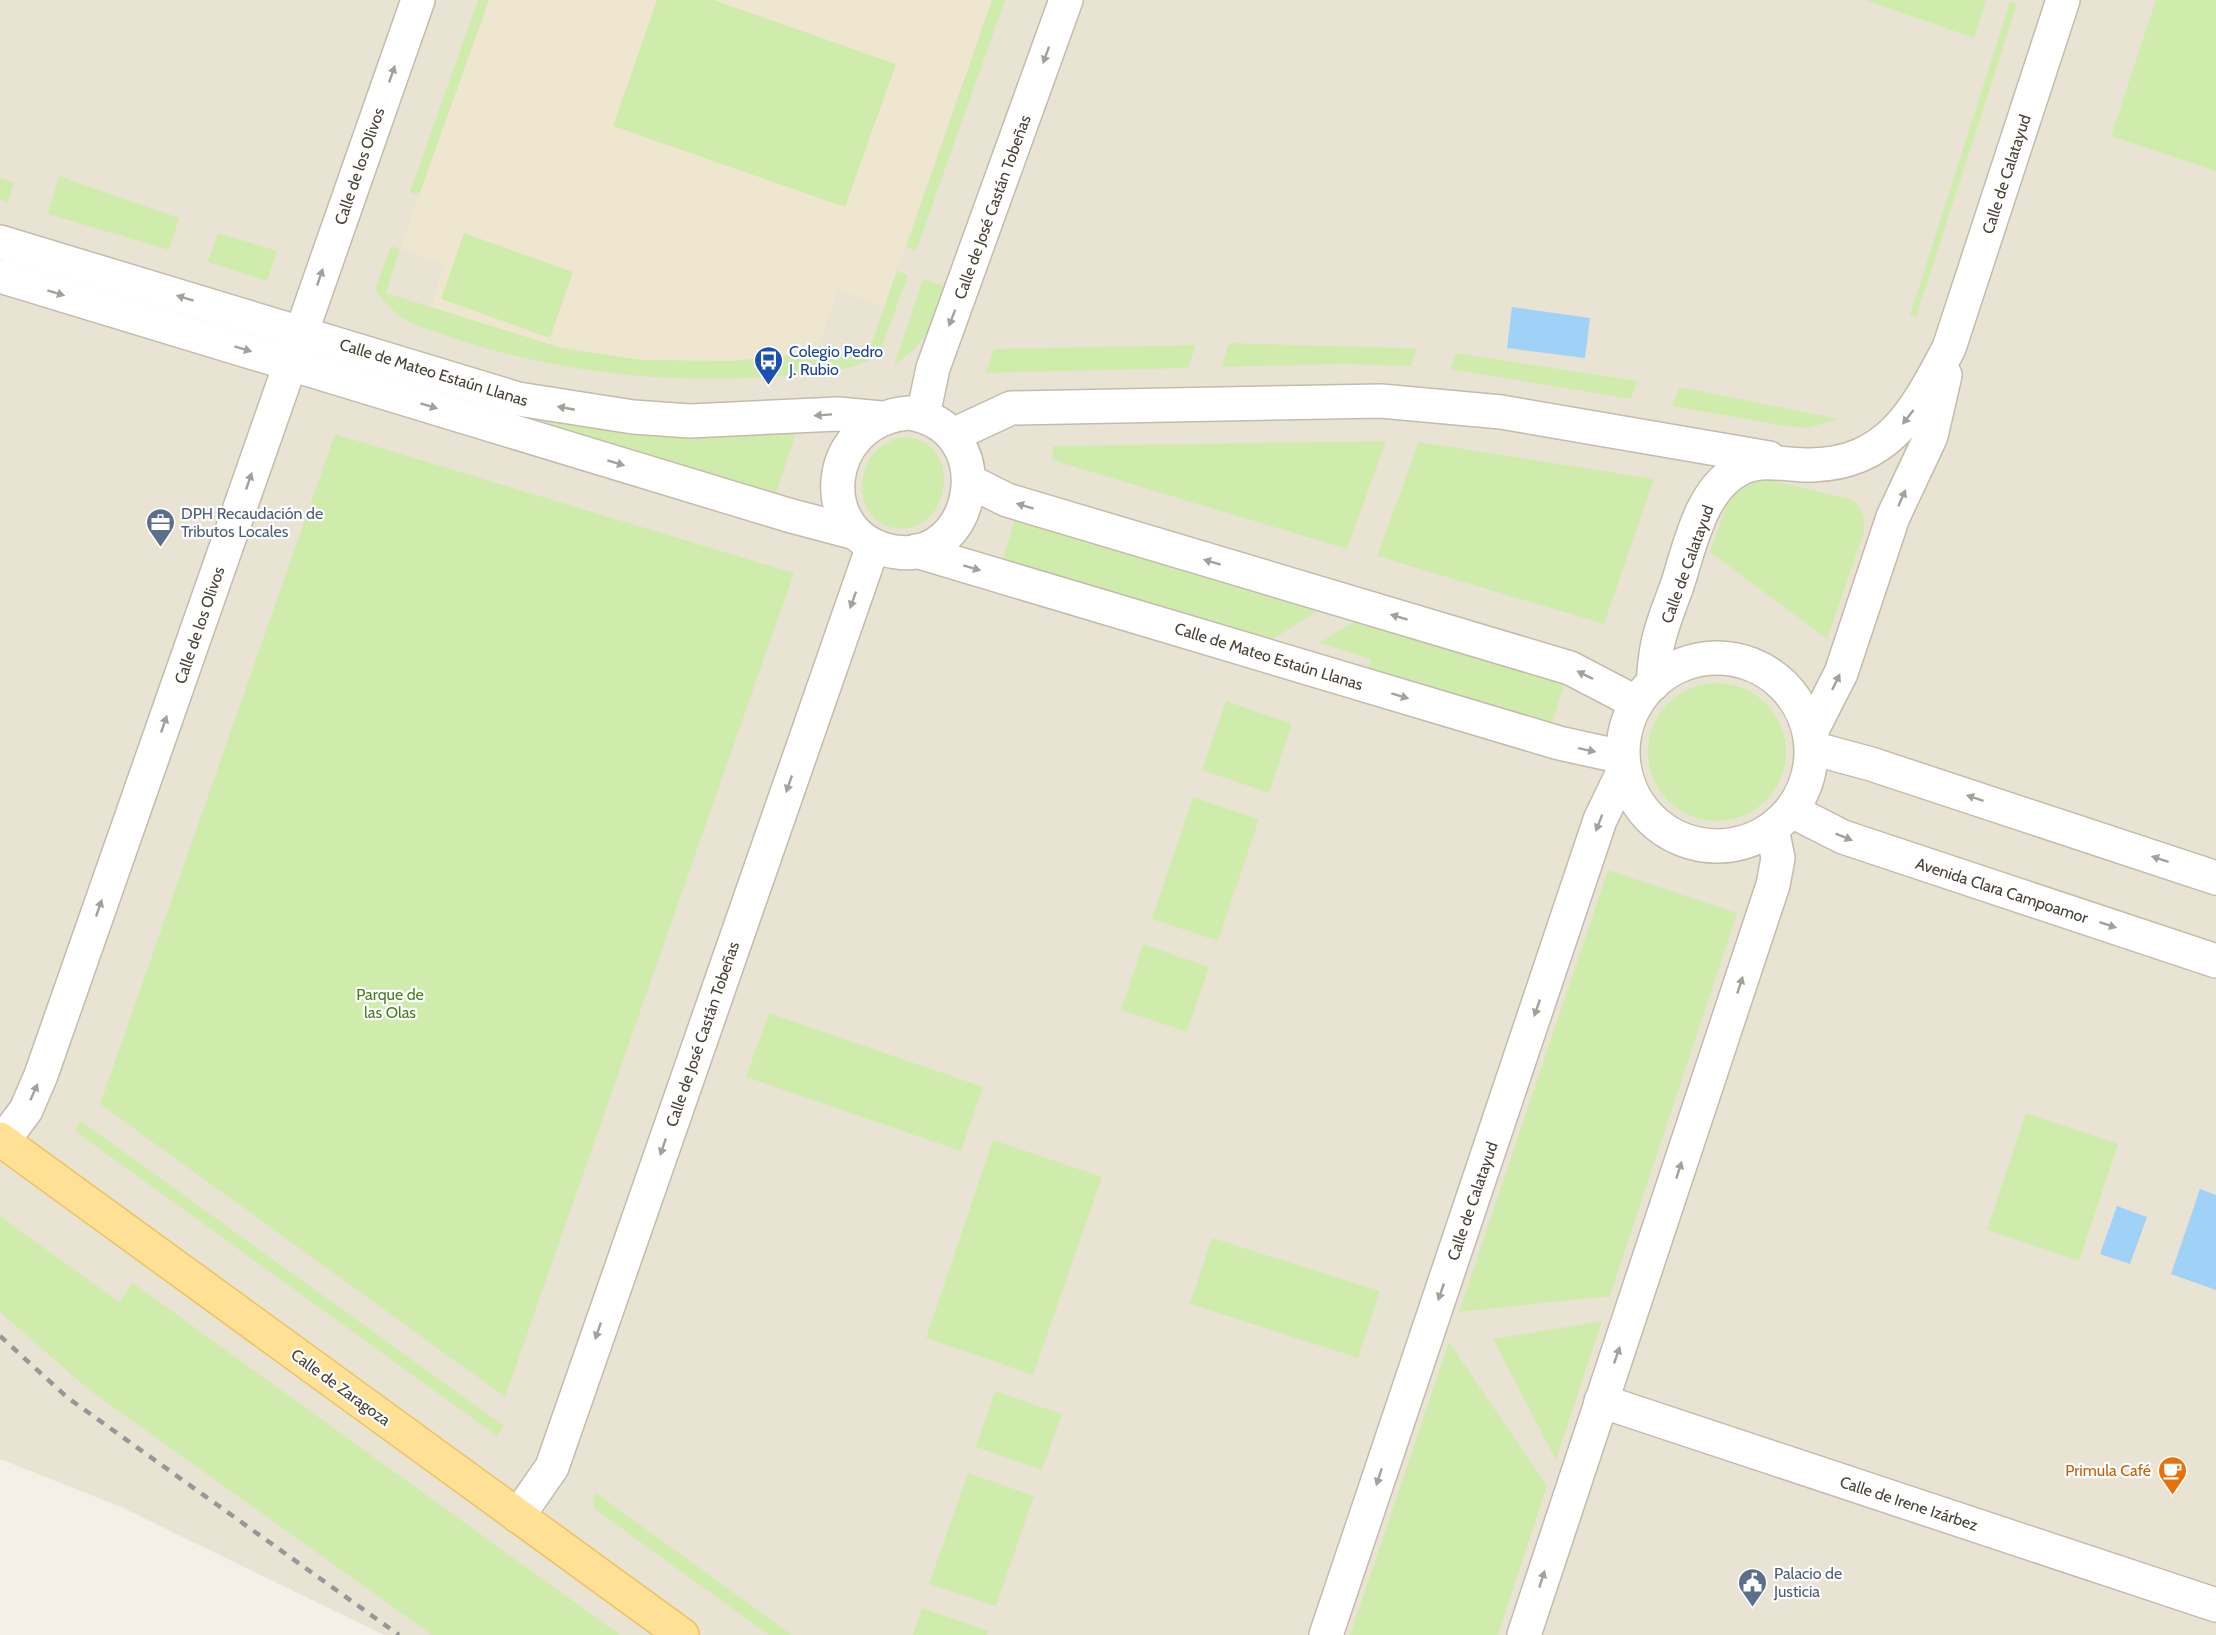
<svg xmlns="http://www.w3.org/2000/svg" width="2216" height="1635" font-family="Cabin,sans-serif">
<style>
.residential{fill:#e9e3d4}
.education{fill:#efe6d0}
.green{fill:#cfecad}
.water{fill:#9fd2f6}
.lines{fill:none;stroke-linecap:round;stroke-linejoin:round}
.minor-casing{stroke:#c4bbac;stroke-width:36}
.major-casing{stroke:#ecc25d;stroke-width:36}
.minor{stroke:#fff;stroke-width:33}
.major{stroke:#ffe195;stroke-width:33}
.rail{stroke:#979797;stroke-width:4.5;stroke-dasharray:8 8;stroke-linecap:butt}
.oneway{fill:#a4a09a}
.labels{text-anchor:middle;stroke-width:4.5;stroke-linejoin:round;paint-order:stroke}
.street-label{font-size:16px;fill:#484135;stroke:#fff}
.transit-label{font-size:16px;fill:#164399;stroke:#fff;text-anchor:start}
.service-label{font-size:16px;fill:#4e5e75;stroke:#fff;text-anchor:start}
.park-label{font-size:16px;fill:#467f24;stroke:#fff}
.food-label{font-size:16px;fill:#c56008;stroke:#fff;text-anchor:end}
</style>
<rect width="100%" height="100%" fill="#f5f0e7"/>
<path class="residential" d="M0,0H2216V1635H384L121,1507L0,1459Z"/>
<path class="education" d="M489,0H992L884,306L838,290L815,355L731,361L642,360L562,348L431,308L445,264L400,249Z"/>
<g class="green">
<path d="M478,0H489L419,195L410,192Z"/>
<path d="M657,0H714L896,64L845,207L613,126Z"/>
<path d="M992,0H1005L916,251L906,247Z"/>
<path d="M1865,0H1985L1986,1L1974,38Z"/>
<path d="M2156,0H2216V171L2111,136Z"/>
<path d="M2010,2L2017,4L1916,317L1910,315Z"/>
<path d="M59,176L179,218L169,250L48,214Z"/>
<path d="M0,178L14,182L8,203L0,200Z"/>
<path d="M218,233L277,251L267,281L208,262Z"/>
<path d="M464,233L573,272L550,338L441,299Z"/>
<path d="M391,246L400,249L386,293L562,348L642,360L731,361L870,348L897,271L908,275L879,355C851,372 815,374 783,376C670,385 557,373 450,337C434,331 417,327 403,318C392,311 383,301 375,289Z"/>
<path d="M923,279L952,289C936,323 924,343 894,366Z"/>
<path d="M1229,343L1404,348L1416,349L1411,366L1341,364L1221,367Z"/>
<path d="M1196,345L1188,368L986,373L994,349Z"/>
<path d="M1456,353L1637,381L1631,399L1450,369Z"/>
<path d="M361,374L797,430L774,500Z"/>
<path d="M1680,387L1839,419L1808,428L1785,426L1672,406Z"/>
<path d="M335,434L794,573L505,1397L100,1104Z"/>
<path d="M908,437C943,442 952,478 937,507C932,517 920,526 908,528C847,536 847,440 908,437Z"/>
<path d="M1386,441L1347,549L1052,460L1053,446Z"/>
<path d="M1419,442L1654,479L1604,624L1377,556Z"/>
<path d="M1767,479L1853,500C1863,510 1865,518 1864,532L1827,639L1710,552L1731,493L1747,481Z"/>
<path d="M1016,516L1322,608L1268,642L1002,562Z"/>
<path d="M1358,619L1565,681L1551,727L1367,672L1371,659L1319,643Z"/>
<circle cx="1717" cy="752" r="69"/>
<path d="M1226,701L1292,724L1269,793L1202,770Z"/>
<path d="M1193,797L1259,819L1218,941L1152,919Z"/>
<path d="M1608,870L1737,913L1610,1296L1459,1312Z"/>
<path d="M1143,944L1209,967L1187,1032L1121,1010Z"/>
<path d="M769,1013L983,1087L961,1151L746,1077Z"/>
<path d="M2026,1113L2118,1144L2079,1261L1987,1230Z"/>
<path d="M81,1121L504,1426L497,1436L75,1131Z"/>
<path d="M993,1140L1102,1177L1033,1375L926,1338Z"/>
<path d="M0,1216L119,1302L133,1283L620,1635H432L88,1389L0,1312Z"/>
<path d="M1212,1238L1380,1291L1358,1358L1190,1304Z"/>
<path d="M1602,1321L1556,1460L1493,1339Z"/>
<path d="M1449,1342L1547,1486L1498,1635H1350Z"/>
<path d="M995,1391L1062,1414L1042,1470L976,1447Z"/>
<path d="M968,1473L1034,1496L996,1606L929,1584Z"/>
<path d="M596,1493L792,1635H769L595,1509L593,1501Z"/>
<path d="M922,1608L989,1631L987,1635H913Z"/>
</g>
<g class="water">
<path d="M1512,307L1590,318L1585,358L1507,348Z"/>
<path d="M2200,1189L2216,1195V1290L2171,1274Z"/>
<path d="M2117,1206L2147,1217L2130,1264L2100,1254Z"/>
</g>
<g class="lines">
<defs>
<g id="minor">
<path d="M0,242L518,399L633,417L690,421L838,414L881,418"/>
<path d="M0,276L788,515L856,533"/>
<path d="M909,413C1002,428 976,563 896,552C812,540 821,420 909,413Z"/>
<path d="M923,415L933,368L1066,0"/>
<path d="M953,435L1011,408L1381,401L1501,412L1769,458"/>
<path d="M969,481L1007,500L1570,668L1637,703"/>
<path d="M916,551L1559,743L1623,757"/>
<circle cx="1717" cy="752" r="94"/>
<path d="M1653,684C1654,670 1655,656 1658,643C1662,624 1670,605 1677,586C1690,546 1701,485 1744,467C1765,458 1790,466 1812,465C1890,463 1916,410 1949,348L2063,0"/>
<path d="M1810,734L1841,673L1893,517L1931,436L1945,375"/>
<path d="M1812,748L1871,764L2216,878"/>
<path d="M1792,811L1843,837L2216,961"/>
<path d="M3,1141L26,1110L41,1075L418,0"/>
<path d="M1601,1401L2216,1605"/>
<path d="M518,1516L552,1467L873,546"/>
<path d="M1326,1635L1600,820L1624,770"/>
<path d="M1524,1635L1773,885L1778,858L1772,829"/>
</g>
<path id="major" d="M0,1139L682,1635"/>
</defs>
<use href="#minor" class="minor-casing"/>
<use href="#major" class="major-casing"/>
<use href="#minor" class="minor"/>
<use href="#major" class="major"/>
<path class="rail" d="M0,1336L68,1398L399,1635"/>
</g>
<defs><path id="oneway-solid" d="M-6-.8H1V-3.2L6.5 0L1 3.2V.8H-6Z" transform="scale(1.5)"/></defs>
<g class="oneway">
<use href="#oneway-solid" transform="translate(1046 55) rotate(110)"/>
<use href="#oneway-solid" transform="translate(392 74) rotate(-71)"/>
<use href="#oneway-solid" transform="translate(320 277) rotate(-71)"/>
<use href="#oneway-solid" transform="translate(56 293) rotate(17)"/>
<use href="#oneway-solid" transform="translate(185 298) rotate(-163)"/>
<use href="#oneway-solid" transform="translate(952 318) rotate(111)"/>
<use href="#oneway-solid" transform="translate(243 349) rotate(17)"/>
<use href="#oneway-solid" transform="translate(429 406) rotate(17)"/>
<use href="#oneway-solid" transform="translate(566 408) rotate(-169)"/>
<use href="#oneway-solid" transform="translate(823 415) rotate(176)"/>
<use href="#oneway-solid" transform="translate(1908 417) rotate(128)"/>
<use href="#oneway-solid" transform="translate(616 463) rotate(17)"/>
<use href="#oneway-solid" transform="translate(249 481) rotate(-71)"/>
<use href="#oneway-solid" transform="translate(1902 498) rotate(-66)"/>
<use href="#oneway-solid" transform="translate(1025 506) rotate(-163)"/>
<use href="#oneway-solid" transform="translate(1212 562) rotate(-163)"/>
<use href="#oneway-solid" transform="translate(972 568) rotate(17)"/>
<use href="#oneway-solid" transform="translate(853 600) rotate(110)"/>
<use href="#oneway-solid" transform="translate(1399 617) rotate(-163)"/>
<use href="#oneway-solid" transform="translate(1585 675) rotate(-154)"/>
<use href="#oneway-solid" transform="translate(1836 682) rotate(-64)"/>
<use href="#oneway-solid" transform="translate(1400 696) rotate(17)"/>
<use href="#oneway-solid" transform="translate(164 724) rotate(-71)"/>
<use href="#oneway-solid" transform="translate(1587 750) rotate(12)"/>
<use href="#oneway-solid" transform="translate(789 784) rotate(109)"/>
<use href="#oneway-solid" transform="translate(1975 798) rotate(-162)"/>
<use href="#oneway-solid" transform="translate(1599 823) rotate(111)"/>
<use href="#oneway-solid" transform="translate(1844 837) rotate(22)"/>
<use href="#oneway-solid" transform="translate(2160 859) rotate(-162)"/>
<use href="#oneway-solid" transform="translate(99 908) rotate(-71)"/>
<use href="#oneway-solid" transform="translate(2108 925) rotate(18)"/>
<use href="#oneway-solid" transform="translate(1740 985) rotate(-72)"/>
<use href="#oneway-solid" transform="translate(1537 1008) rotate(109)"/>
<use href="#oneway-solid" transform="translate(34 1092) rotate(-66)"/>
<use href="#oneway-solid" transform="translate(663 1147) rotate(109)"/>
<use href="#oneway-solid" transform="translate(1679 1170) rotate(-72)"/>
<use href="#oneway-solid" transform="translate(1441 1292) rotate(109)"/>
<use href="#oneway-solid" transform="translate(598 1331) rotate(109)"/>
<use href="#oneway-solid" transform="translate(1617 1355) rotate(-71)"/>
<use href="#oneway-solid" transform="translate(1379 1477) rotate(108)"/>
<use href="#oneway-solid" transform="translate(1542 1579) rotate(-72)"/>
</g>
<defs>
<symbol id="bus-pin" viewBox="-11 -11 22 30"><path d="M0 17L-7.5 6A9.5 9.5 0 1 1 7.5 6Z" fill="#1a4fb4" stroke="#fff"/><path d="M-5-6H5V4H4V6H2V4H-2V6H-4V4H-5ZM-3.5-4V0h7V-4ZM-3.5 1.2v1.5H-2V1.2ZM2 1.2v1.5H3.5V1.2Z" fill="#fff"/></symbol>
<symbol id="office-pin" viewBox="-11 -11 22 30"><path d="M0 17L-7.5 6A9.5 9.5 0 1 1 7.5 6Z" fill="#5c6f8a" stroke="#fff"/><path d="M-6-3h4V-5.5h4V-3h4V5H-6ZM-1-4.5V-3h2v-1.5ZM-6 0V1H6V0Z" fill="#fff"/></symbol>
<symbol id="cafe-pin" viewBox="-11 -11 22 30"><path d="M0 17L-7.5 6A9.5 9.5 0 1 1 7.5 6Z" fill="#e8710a" stroke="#fff"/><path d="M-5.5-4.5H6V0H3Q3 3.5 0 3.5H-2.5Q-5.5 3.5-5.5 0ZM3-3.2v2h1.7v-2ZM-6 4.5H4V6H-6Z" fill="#fff"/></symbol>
<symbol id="civic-pin" viewBox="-11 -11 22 30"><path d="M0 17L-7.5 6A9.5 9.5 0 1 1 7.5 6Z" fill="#5c6f8a" stroke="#fff"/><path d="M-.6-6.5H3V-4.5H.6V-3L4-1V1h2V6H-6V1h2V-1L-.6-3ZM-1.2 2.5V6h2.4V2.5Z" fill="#fff"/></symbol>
</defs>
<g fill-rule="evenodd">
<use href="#bus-pin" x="752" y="344" width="33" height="45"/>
<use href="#office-pin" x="144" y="506" width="33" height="45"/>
<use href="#cafe-pin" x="2156" y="1454" width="33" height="45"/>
<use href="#civic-pin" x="1736" y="1566" width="33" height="45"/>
</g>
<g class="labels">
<g class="street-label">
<text transform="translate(359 166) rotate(-71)" y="6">Calle de los Olivos</text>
<text transform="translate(2006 174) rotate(-72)" y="6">Calle de Calatayud</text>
<text transform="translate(992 207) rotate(-70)" y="6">Calle de José Castán Tobeñas</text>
<text transform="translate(434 372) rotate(17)" y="6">Calle de Mateo Estaún Llanas</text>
<text transform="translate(1687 564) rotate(-70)" y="6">Calle de Calatayud</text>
<text transform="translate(199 625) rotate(-71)" y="6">Calle de los Olivos</text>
<text transform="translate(1269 656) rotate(17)" y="6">Calle de Mateo Estaún Llanas</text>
<text transform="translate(2002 890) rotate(18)" y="6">Avenida Clara Campoamor</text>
<text transform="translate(702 1034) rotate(-71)" y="6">Calle de José Castán Tobeñas</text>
<text transform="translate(1472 1201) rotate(-71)" y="6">Calle de Calatayud</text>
<text transform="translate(341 1387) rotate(36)" y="6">Calle de Zaragoza</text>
<text transform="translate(1909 1503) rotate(18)" y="6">Calle de Irene Izárbez</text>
</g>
<g class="transit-label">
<text x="789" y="357">Colegio Pedro<tspan x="789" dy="18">J. Rubio</tspan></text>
</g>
<g class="service-label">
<text x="181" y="519">DPH Recaudación de<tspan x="181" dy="18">Tributos Locales</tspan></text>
<text x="1774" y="1579">Palacio de<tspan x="1774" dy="18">Justicia</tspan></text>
</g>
<g class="park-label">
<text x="390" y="1000">Parque de<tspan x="390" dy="18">las Olas</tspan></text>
</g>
<g class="food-label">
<text x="2151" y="1476">Primula Café</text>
</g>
</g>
</svg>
